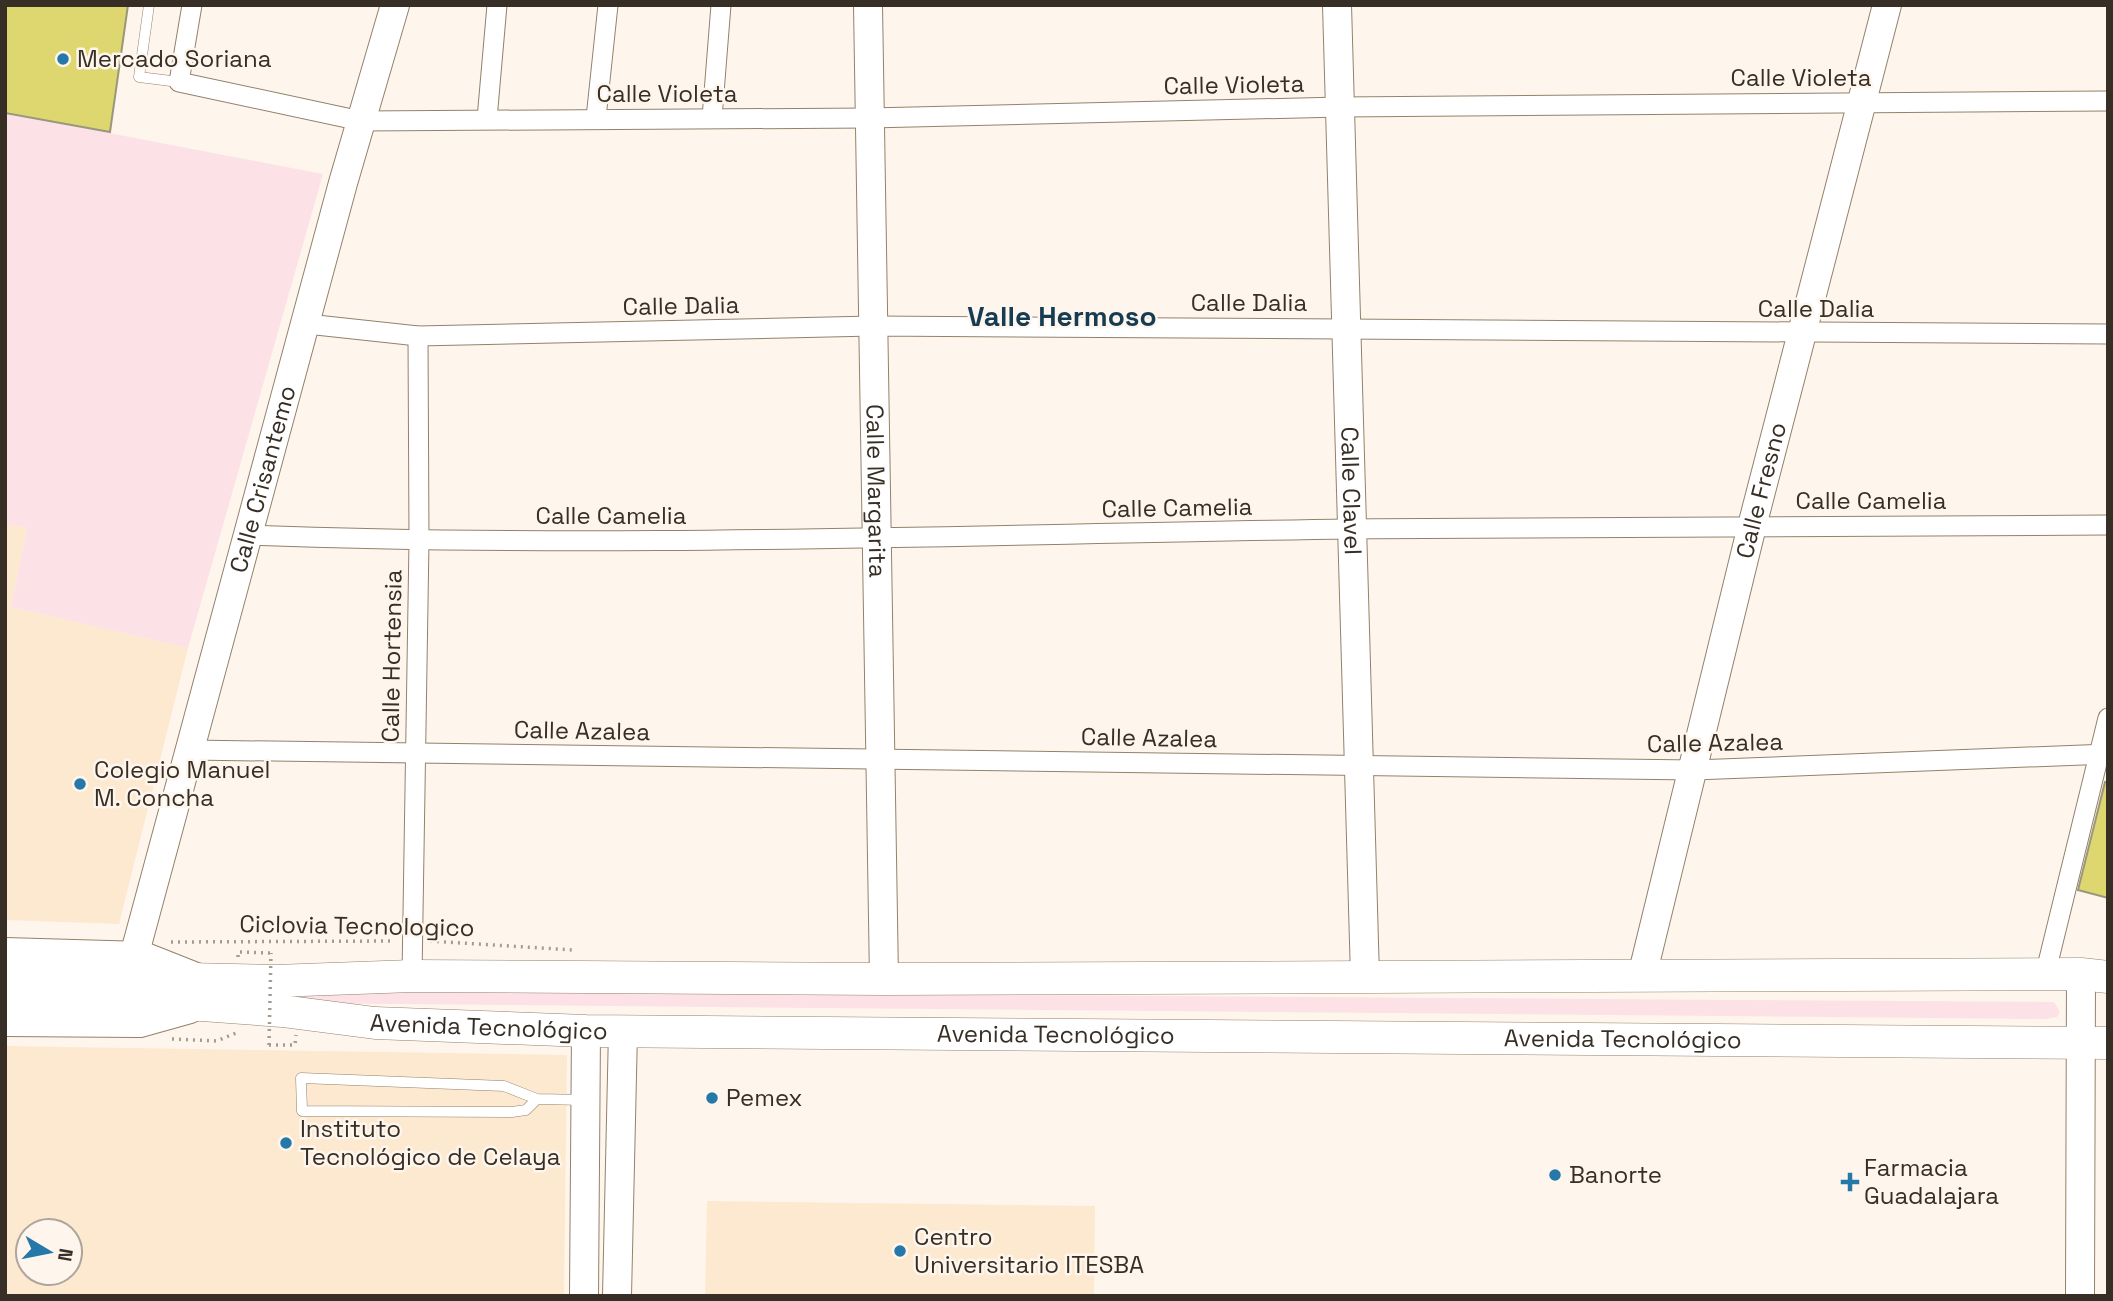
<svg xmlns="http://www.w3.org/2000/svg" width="2113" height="1301" font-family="'Space Grotesk',sans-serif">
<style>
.built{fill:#fde8d0;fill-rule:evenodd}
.green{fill:#fce1e6}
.building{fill:#ded66f;stroke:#99977c;stroke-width:2}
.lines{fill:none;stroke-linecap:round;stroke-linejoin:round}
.lane-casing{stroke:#93816b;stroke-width:11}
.street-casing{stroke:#93816b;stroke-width:21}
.secondary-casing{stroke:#93816b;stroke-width:30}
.primary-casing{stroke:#93816b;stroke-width:33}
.path{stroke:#a49c93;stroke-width:3.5;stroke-dasharray:2 5;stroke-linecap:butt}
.lane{stroke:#fff;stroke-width:10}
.street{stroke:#fff;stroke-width:19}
.secondary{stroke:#fff;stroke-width:28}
.primary{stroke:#fff;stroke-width:32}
.path-bridge{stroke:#a49c93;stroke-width:3.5;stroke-dasharray:2 5;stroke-linecap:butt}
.poi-dot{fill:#2678a9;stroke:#fef6ec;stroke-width:2.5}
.labels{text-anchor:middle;stroke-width:5;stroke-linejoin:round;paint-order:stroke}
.poi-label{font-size:24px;fill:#372f26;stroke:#fef6ec;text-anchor:start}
.street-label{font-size:24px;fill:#372f26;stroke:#fef6ec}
.quarter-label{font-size:28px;font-weight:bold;fill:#163c54;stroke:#fef6ec}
</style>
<rect width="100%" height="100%" fill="#fef6ec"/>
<g class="built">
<path d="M5,524L27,528L11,607L188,648L119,924L5,920Z"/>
<path d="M5,1046L567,1055L564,1296H5ZM28,1231H70V1273H28Z"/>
<path d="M707,1201L1095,1206L1094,1296H705Z"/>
</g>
<g class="green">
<path d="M5,113L323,174L188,648L11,607L27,528L5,524Z"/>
<path d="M279,990L2054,1002L2060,1012L2057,1017L2046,1019L278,1003Z"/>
</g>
<g class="building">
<path d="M5,5H128L110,132L5,113Z"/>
<path d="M2105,782L2108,783V898L2078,890Z"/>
</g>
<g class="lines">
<defs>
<g id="lane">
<path d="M149,5L139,77L179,82"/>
<path d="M537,1099L526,1110L512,1112L302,1111L301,1078L504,1086L537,1099L585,1100"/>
</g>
<g id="street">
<path d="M192,5L179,82L361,121L870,118L1340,107L2108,101"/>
<path d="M596,118L608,5"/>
<path d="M712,118L721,5"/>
<path d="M487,119L497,5"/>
<path d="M307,324L418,336L873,326L2108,334"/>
<path d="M248,535C615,549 983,534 1351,529C1603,526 1855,526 2108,525"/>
<path d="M190,750L1694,770L2108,754"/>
<path d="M2045,975L2108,718"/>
<path d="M412,976L419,541L418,336"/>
</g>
<g id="secondary">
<path id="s1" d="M868,5L884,979"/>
<path id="s2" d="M1337,5L1365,977"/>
<path d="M5,952L143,956L196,977"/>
<path id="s3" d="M134,956L343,183L395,5"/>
<path id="s4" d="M1642,976L1752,526L1887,5"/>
<path d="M5,1022L140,1023L190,1009"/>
<path d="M584,1296L586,1031"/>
<path d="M617,1296L623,1031"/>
<path d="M2080,1296L2081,974"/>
</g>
<g id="primary">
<path d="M5,975L275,981L412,976L884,979L2081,974L2108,977"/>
<path id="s5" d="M5,998L202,1005L282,1011L375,1023L586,1031L2108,1043"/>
</g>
</defs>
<use href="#lane" class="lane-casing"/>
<use href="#street" class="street-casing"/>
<use href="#secondary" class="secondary-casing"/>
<use href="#primary" class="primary-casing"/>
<g class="path">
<path d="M430,941L573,950"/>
<path d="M171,942L395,941"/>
<path d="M238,957V952L271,953"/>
<path d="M172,1039L217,1041L236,1033"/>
<path d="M269,1045H295L296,1035"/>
</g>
<use href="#lane" class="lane"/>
<use href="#street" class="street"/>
<use href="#secondary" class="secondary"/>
<use href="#primary" class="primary"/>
<path class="path-bridge" d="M269,1045L271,953"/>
</g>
<g class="poi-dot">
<circle cx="63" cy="59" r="7"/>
<circle cx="80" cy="784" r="7"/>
<circle cx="712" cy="1098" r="7"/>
<circle cx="286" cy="1143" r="7"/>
<circle cx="1555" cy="1175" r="7"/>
<path d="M1846.5 1171.5h7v7h7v7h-7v7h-7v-7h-7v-7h7z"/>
<circle cx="900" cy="1251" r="7"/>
</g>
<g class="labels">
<g class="poi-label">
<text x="77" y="67">Mercado Soriana</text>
<text x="94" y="778">Colegio Manuel<tspan x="94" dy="28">M. Concha</tspan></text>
<text x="726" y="1106">Pemex</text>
<text x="300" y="1137">Instituto<tspan x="300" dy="28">Tecnológico de Celaya</tspan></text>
<text x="1864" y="1176">Farmacia<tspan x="1864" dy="28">Guadalajara</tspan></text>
<text x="1569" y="1183">Banorte</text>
<text x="914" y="1245">Centro<tspan x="914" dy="28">Universitario ITESBA</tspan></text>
</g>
<g class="street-label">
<text x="1801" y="86">Calle Violeta</text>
<text transform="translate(1234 85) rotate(-1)" y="8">Calle Violeta</text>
<text x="667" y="102">Calle Violeta</text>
<text x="1249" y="311">Calle Dalia</text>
<text transform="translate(681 306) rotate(-1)" y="8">Calle Dalia</text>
<text x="1816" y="317">Calle Dalia</text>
<text dy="8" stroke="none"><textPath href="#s3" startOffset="494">Calle Crisantemo</textPath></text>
<text dy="8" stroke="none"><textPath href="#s4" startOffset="500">Calle Fresno</textPath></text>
<text dy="8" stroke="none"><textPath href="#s2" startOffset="486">Calle Clavel</textPath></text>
<text dy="8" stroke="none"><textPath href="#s1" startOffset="486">Calle Margarita</textPath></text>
<text x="1871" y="509">Calle Camelia</text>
<text transform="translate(1177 508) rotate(-1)" y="8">Calle Camelia</text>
<text x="611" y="524">Calle Camelia</text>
<text transform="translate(392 656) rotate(-89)" y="8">Calle Hortensia</text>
<text transform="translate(582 731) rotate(1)" y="8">Calle Azalea</text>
<text transform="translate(1149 738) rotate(1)" y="8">Calle Azalea</text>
<text transform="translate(1715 743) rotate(-1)" y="8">Calle Azalea</text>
<text transform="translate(357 926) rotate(1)" y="8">Ciclovia Tecnologico</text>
<text dy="8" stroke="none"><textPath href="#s5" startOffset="485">Avenida Tecnológico</textPath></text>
<text dy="8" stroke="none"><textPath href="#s5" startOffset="1052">Avenida Tecnológico</textPath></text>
<text dy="8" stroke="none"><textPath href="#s5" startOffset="1619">Avenida Tecnológico</textPath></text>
</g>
<g class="quarter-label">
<text x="1062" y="326">Valle Hermoso</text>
</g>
</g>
<rect width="2113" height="1301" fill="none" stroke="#372f26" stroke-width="14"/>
<g transform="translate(49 1252) rotate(100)"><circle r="33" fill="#fef6ec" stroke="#aea69d" stroke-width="2"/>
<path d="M0-5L12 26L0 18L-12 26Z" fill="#2678a9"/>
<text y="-10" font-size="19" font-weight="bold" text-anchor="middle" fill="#372f26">N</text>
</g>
</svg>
